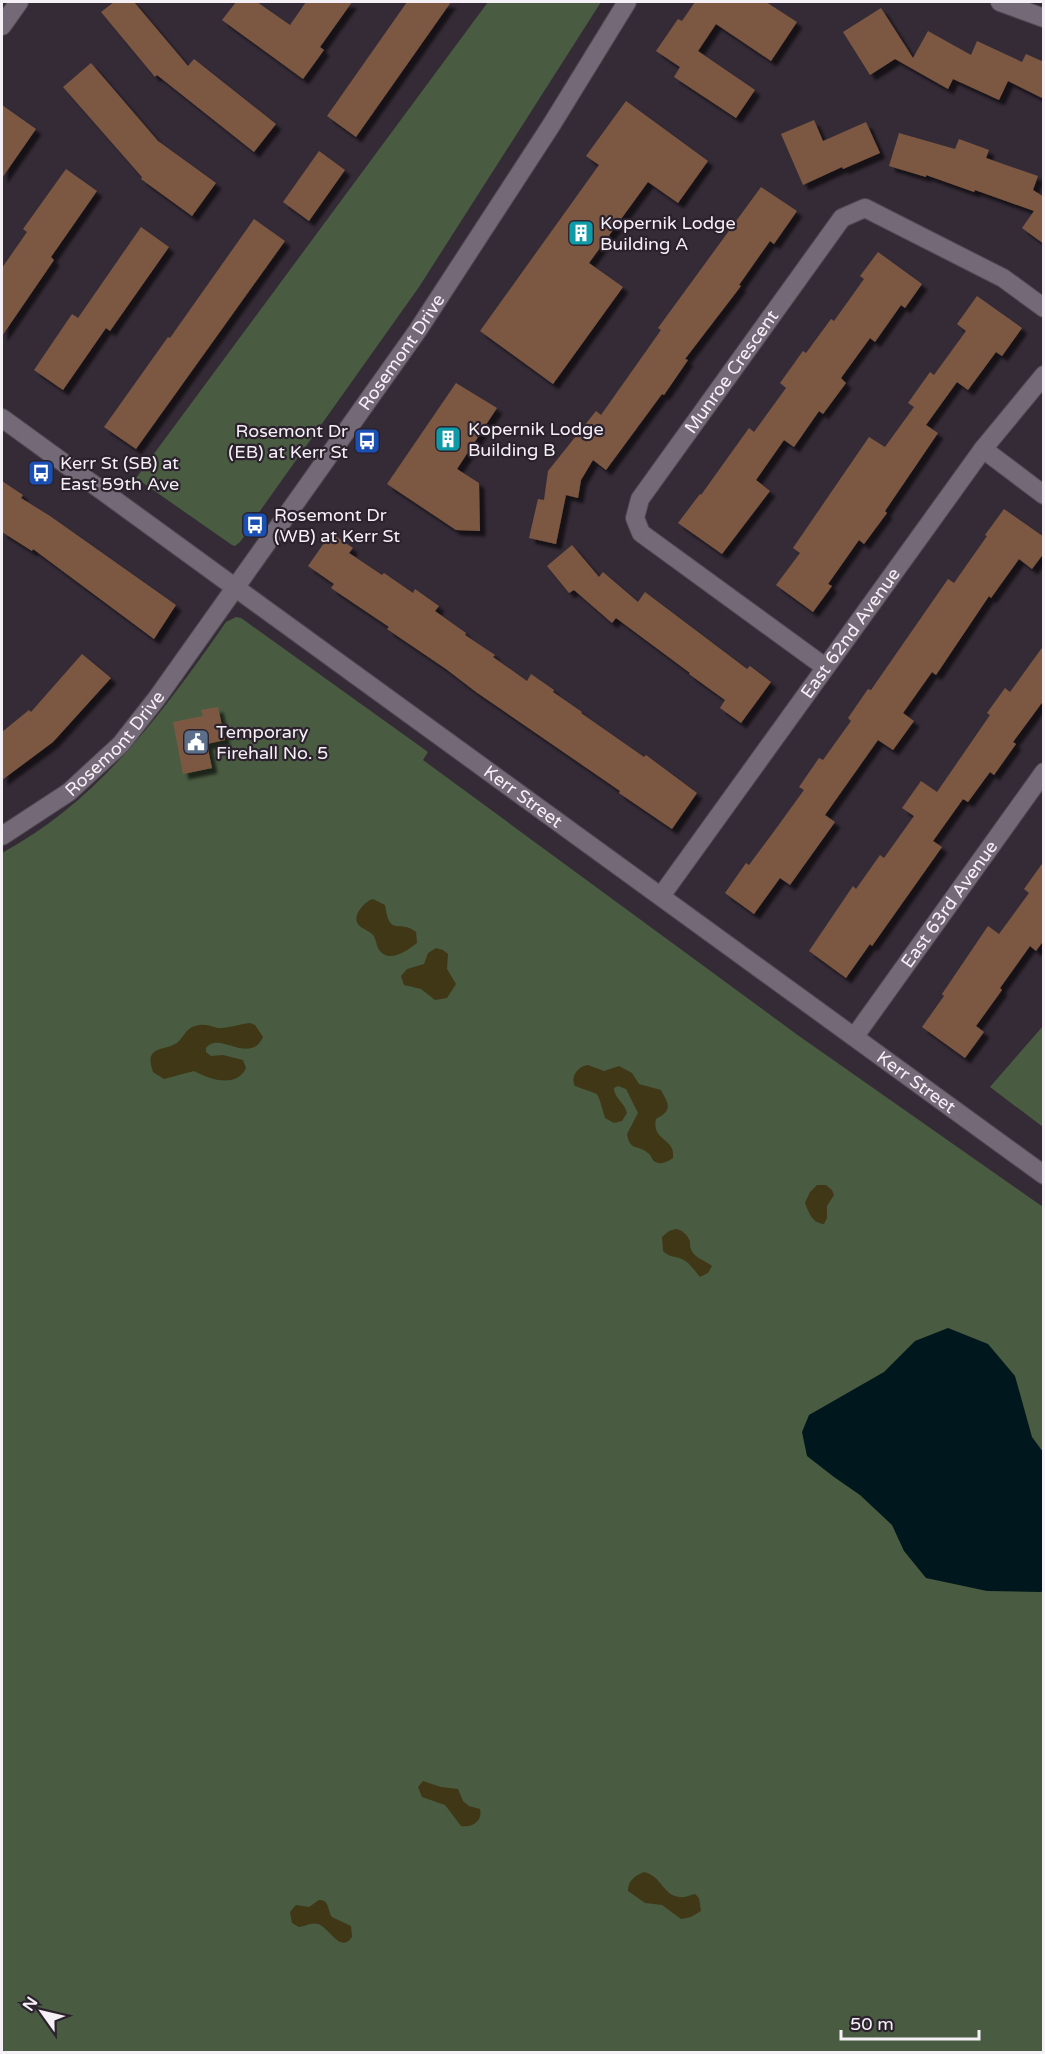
<svg xmlns="http://www.w3.org/2000/svg" width="1045" height="2054" font-family="'Varela Round',sans-serif">
<style>
.green{fill:#495c41}
.sand{fill:#3f3716}
.water{fill:#00171d}
.building{fill:#7c5843;filter:url(#shadow)}
.lines{fill:none;stroke-linecap:round;stroke-linejoin:round}
.minor-casing{stroke:#504952;stroke-width:20}
.minor{stroke:#746976;stroke-width:18}
.labels{text-anchor:middle;stroke-width:4.5;stroke-linejoin:round;paint-order:stroke}
.poi-label{font-size:18px;fill:#f5eff6;stroke:#2b222d;text-anchor:start}
.street-label{font-size:18px;fill:#f5eff6;stroke:#2b222d}
</style>
<defs>
<filter id="shadow"><feDropShadow dx="5.5" dy="5.5" stdDeviation="1.5" flood-color="#0009"/></filter>
</defs>
<rect width="100%" height="100%" fill="#352b37"/>
<g class="green">
<path d="M488,2H601L419,287L255,518L256,520L240,542L235,546L232,545L136,478Z"/>
<path d="M236,617L241,618L428,752L423,760L799,1036L1043,1207V2052H2V853C100,800 163,712 226,622Z"/>
<path d="M1043,1026V1127L990,1087Z"/>
</g>
<g class="sand">
<path d="M373,899L385,905C390,939 399,918 416,932L417,943C407,951 387,965 378,948C376,943 376,939 373,935C369,930 361,929 358,924C352,915 365,901 373,899Z"/>
<path d="M436,948L443,950L448,954L447,969L456,984L447,998L435,1000L421,989L404,985L401,976L407,969L424,964L428,953Z"/>
<path d="M250,1023L255,1025L263,1037C250,1066 219,1030 206,1048V1052L211,1056L223,1055L243,1060L246,1068C236,1089 209,1079 194,1071L164,1079L153,1072C143,1044 166,1052 178,1042C184,1036 187,1028 195,1026C209,1022 213,1029 222,1028C232,1027 241,1024 250,1023Z"/>
<path d="M588,1065L604,1071L619,1066L632,1073L639,1084L661,1090C669,1105 673,1110 656,1119C651,1141 676,1138 673,1158C668,1161 664,1164 659,1163C651,1162 653,1157 648,1153C638,1144 630,1152 627,1134L638,1113L626,1089L618,1086L614,1088C614,1098 625,1103 627,1113L622,1121L614,1123L605,1118L600,1101L597,1094L575,1086C570,1077 578,1066 588,1065Z"/>
<path d="M817,1185H826L832,1190L834,1195L827,1206V1218L824,1224C812,1223 809,1213 805,1203L810,1192Z"/>
<path d="M676,1229C683,1230 687,1235 690,1241C689,1257 701,1258 712,1266L708,1273L700,1277C694,1270 690,1263 682,1259C674,1256 669,1257 663,1251L662,1237L669,1231Z"/>
<path d="M423,1781L441,1787L458,1789L463,1801L469,1806L480,1809C483,1821 472,1828 461,1826L445,1805L422,1797L418,1787Z"/>
<path d="M644,1872C662,1876 663,1896 680,1897C685,1898 690,1895 695,1894L699,1898L701,1911L691,1917L681,1919L662,1905L645,1903L628,1891C628,1880 635,1876 644,1872Z"/>
<path d="M319,1900C330,1900 327,1910 332,1917L351,1926L352,1937C340,1954 330,1928 318,1924C311,1922 306,1926 299,1927L292,1923L290,1912L296,1905L309,1907Z"/>
</g>
<path class="water" d="M948,1328L988,1344L1015,1376L1032,1437L1043,1452L1044,1590L1041,1592L987,1591L926,1578L904,1551L892,1525L860,1495L834,1477L807,1456L802,1432L809,1415L884,1372L915,1341Z"/>
<g class="building">
<path d="M114,2H134L188,66L194,59L276,124L254,152L157,75L155,77L101,12Z"/>
<path d="M236,2H257L290,25L306,2H352L320,47L324,50L303,79L222,20Z"/>
<path d="M407,2H451L356,137L327,116Z"/>
<path d="M695,2H766L797,22L771,61L716,24L698,51L755,90L736,118L674,77L680,67L656,51L678,19L682,21Z"/>
<path d="M881,8L913,58L928,31L971,55L977,41L1022,62L1026,54L1044,62V99L1008,81L999,100L953,79L948,89L895,59L870,75L843,32Z"/>
<path d="M91,63L158,141L216,183L192,216L141,179L142,177L63,87Z"/>
<path d="M626,101L708,161L678,203L648,182L589,263L623,287L553,384L480,331L599,165L586,156Z"/>
<path d="M2,105L36,129L2,178Z"/>
<path d="M814,120L823,141L866,122L880,153L843,169L842,167L803,185L781,134Z"/>
<path d="M899,133L955,149L959,139L989,150L986,158L1038,176L1033,190L1044,197V244L1022,228L1034,211L975,190L974,192L926,175V177L889,166Z"/>
<path d="M319,151L345,170L309,221L283,202Z"/>
<path d="M66,169L97,191L51,257L54,260L2,336V268L27,232L23,229Z"/>
<path d="M761,187L797,211L774,244L770,241L739,285L741,286L685,359L688,360L664,395L662,394L606,470L593,460L581,480L578,498L566,495L556,544L529,538L538,499L544,500L548,471L596,411L601,415L661,330L658,328Z"/>
<path d="M254,219L285,241L136,449L104,427L168,337L170,338Z"/>
<path d="M141,227L169,247L110,331L106,328L63,390L34,370L72,314L78,318Z"/>
<path d="M878,252L922,284L905,308L901,305L875,342L870,338L841,378L846,383L823,414L819,411L794,447L784,440L756,480L770,491L722,554L678,523L700,494L701,495L749,428L754,432L786,388L780,383L803,351L806,353L831,319L834,321L864,279L860,276Z"/>
<path d="M977,296L1022,328L1002,356L996,352L968,390L957,382L926,425L938,433L885,511L887,513L864,544L859,540L828,584L832,586L813,612L776,585L800,553L793,548L869,437L885,447L914,407L908,403L930,372L934,375L966,331L957,324Z"/>
<path d="M456,383L497,408L457,469L479,483L480,531L456,530L387,484Z"/>
<path d="M2,481L23,495L21,498L50,516L176,605L154,639L33,549L32,551L2,532Z"/>
<path d="M1004,509L1044,537V553L1032,569L1019,559L991,598L989,596L936,675L932,672L903,713L914,721L893,750L878,740L825,815L835,822L790,885L780,878L754,914L725,893L746,863L749,865L775,830L804,790L799,787L819,758L823,760L851,721L848,718L868,689L871,690L948,579L954,583L987,536L985,535Z"/>
<path d="M331,533L353,548L349,553L382,575L384,573L413,593L415,589L439,606L435,611L466,633L465,635L495,655L493,657L527,681L531,674L554,690L553,692L582,712L581,713L644,757L646,755L697,793L672,829L619,793L620,791L476,692L446,669L387,629L389,627L331,588L334,584L308,566Z"/>
<path d="M572,545L599,577L603,572L638,602L645,592L747,669L750,666L771,682L741,723L720,708L725,700L689,674L690,673L616,618L612,623L574,590L569,593L547,566Z"/>
<path d="M1044,645V700L1013,742L1016,744L994,775L990,772L968,802L963,799L933,841L942,847L872,946L870,944L846,978L809,951L853,886L856,889L880,855L884,858L914,816L902,808L921,781L937,792L990,715L987,713L1005,688L1010,692Z"/>
<path d="M82,654L111,678L53,742L2,780V732L29,710L31,712Z"/>
<path d="M218,707L225,740L207,744L212,768L183,774L173,722L203,716L201,710Z"/>
<path d="M1044,861V940L1036,951L1030,946L1000,988L1002,990L976,1026L984,1032L965,1058L922,1027L944,996L942,994L988,926L999,934L1029,893L1024,889Z"/>
</g>
<g class="lines">
<defs>
<g id="minor">
<path d="M1000,2L1044,18"/>
<path d="M2,26L19,2"/>
<path id="s1" d="M2,418L1044,1175"/>
<path d="M983,449L1044,495"/>
<path id="s2" d="M825,667L641,533L635,518L640,499L842,218L865,208L1003,278L1044,308"/>
<path id="s3" d="M2,836L69,792L121,744L157,698L418,330L552,124L627,2"/>
<path id="s4" d="M661,896L983,449L1044,375"/>
<path id="s5" d="M855,1036L1044,772"/>
</g>
</defs>
<use href="#minor" class="minor-casing"/>
<use href="#minor" class="minor"/>
</g>
<defs>
<symbol id="building-square" viewBox="-11 -11 22 22"><rect x="-9" y="-9" width="18" height="18" rx="4" fill="#0f9aa8" stroke="#2b222d"/><path d="M-4-6H4V6H1V3H-1V6H-4ZM-2.5-4.3h1.7v1.8h-1.7ZM.8-4.3h1.7v1.8H.8ZM-2.5-1h1.7V.8h-1.7ZM.8-1h1.7V.8H.8Z" fill="#fff"/></symbol>
<symbol id="bus-square" viewBox="-11 -11 22 22"><rect x="-9" y="-9" width="18" height="18" rx="4" fill="#1a4fb4" stroke="#2b222d"/><path d="M-5-6H5V4H4V6H2V4H-2V6H-4V4H-5ZM-3.5-4V0h7V-4ZM-3.5 1.2v1.5H-2V1.2ZM2 1.2v1.5H3.5V1.2Z" fill="#fff"/></symbol>
<symbol id="civic-square" viewBox="-11 -11 22 22"><rect x="-9" y="-9" width="18" height="18" rx="4" fill="#5c6f8a" stroke="#2b222d"/><path d="M-.6-6.5H3V-4.5H.6V-3L4-1V1h2V6H-6V1h2V-1L-.6-3ZM-1.2 2.5V6h2.4V2.5Z" fill="#fff"/></symbol>
</defs>
<g fill-rule="evenodd">
<use href="#building-square" x="566" y="218" width="30" height="30"/>
<use href="#building-square" x="433" y="424" width="30" height="30"/>
<use href="#bus-square" x="352" y="426" width="30" height="30"/>
<use href="#bus-square" x="26" y="458" width="30" height="30"/>
<use href="#bus-square" x="240" y="510" width="30" height="30"/>
<use href="#civic-square" x="181" y="727" width="30" height="30"/>
</g>
<g class="labels">
<g class="poi-label">
<text x="600" y="229">Kopernik Lodge<tspan x="600" dy="21">Building A</tspan></text>
<text x="468" y="435">Kopernik Lodge<tspan x="468" dy="21">Building B</tspan></text>
<text x="348" y="437" text-anchor="end">Rosemont Dr<tspan x="348" dy="21">(EB) at Kerr St</tspan></text>
<text x="60" y="469">Kerr St (SB) at<tspan x="60" dy="21">East 59th Ave</tspan></text>
<text x="274" y="521">Rosemont Dr<tspan x="274" dy="21">(WB) at Kerr St</tspan></text>
<text x="216" y="738">Temporary<tspan x="216" dy="21">Firehall No. 5</tspan></text>
</g>
<g class="street-label">
<text dy="6" stroke="none"><textPath href="#s3" startOffset="633">Rosemont Drive</textPath></text>
<text dy="6" stroke="none"><textPath href="#s2" startOffset="420">Munroe Crescent</textPath></text>
<text dy="6" stroke="none"><textPath href="#s4" startOffset="324">East 62nd Avenue</textPath></text>
<text dy="6" stroke="none"><textPath href="#s3" startOffset="147">Rosemont Drive</textPath></text>
<text dy="6" stroke="none"><textPath href="#s1" startOffset="644">Kerr Street</textPath></text>
<text dy="6" stroke="none"><textPath href="#s5" startOffset="162">East 63rd Avenue</textPath></text>
<text dy="6" stroke="none"><textPath href="#s1" startOffset="1130">Kerr Street</textPath></text>
</g>
</g>
<rect width="1045" height="2054" fill="none" stroke="#f5eff6" stroke-width="6"/>
<g transform="translate(42 2012) rotate(304)" stroke="#2b222d" stroke-width="4.5" paint-order="stroke">
<path d="M0-4.5L10 22L0 15L-10 22Z" fill="#f5eff6"/>
<text y="-9" font-size="16" font-weight="bold" text-anchor="middle" fill="#f5eff6">N</text>
</g>
<path d="M841 2030v9h138v-9" fill="none" stroke="#f5eff6" stroke-width="3"/>
<text x="850" y="2030" font-size="18" fill="#f5eff6" stroke="#2b222d" stroke-width="4.5" paint-order="stroke">50 m</text>
</svg>
